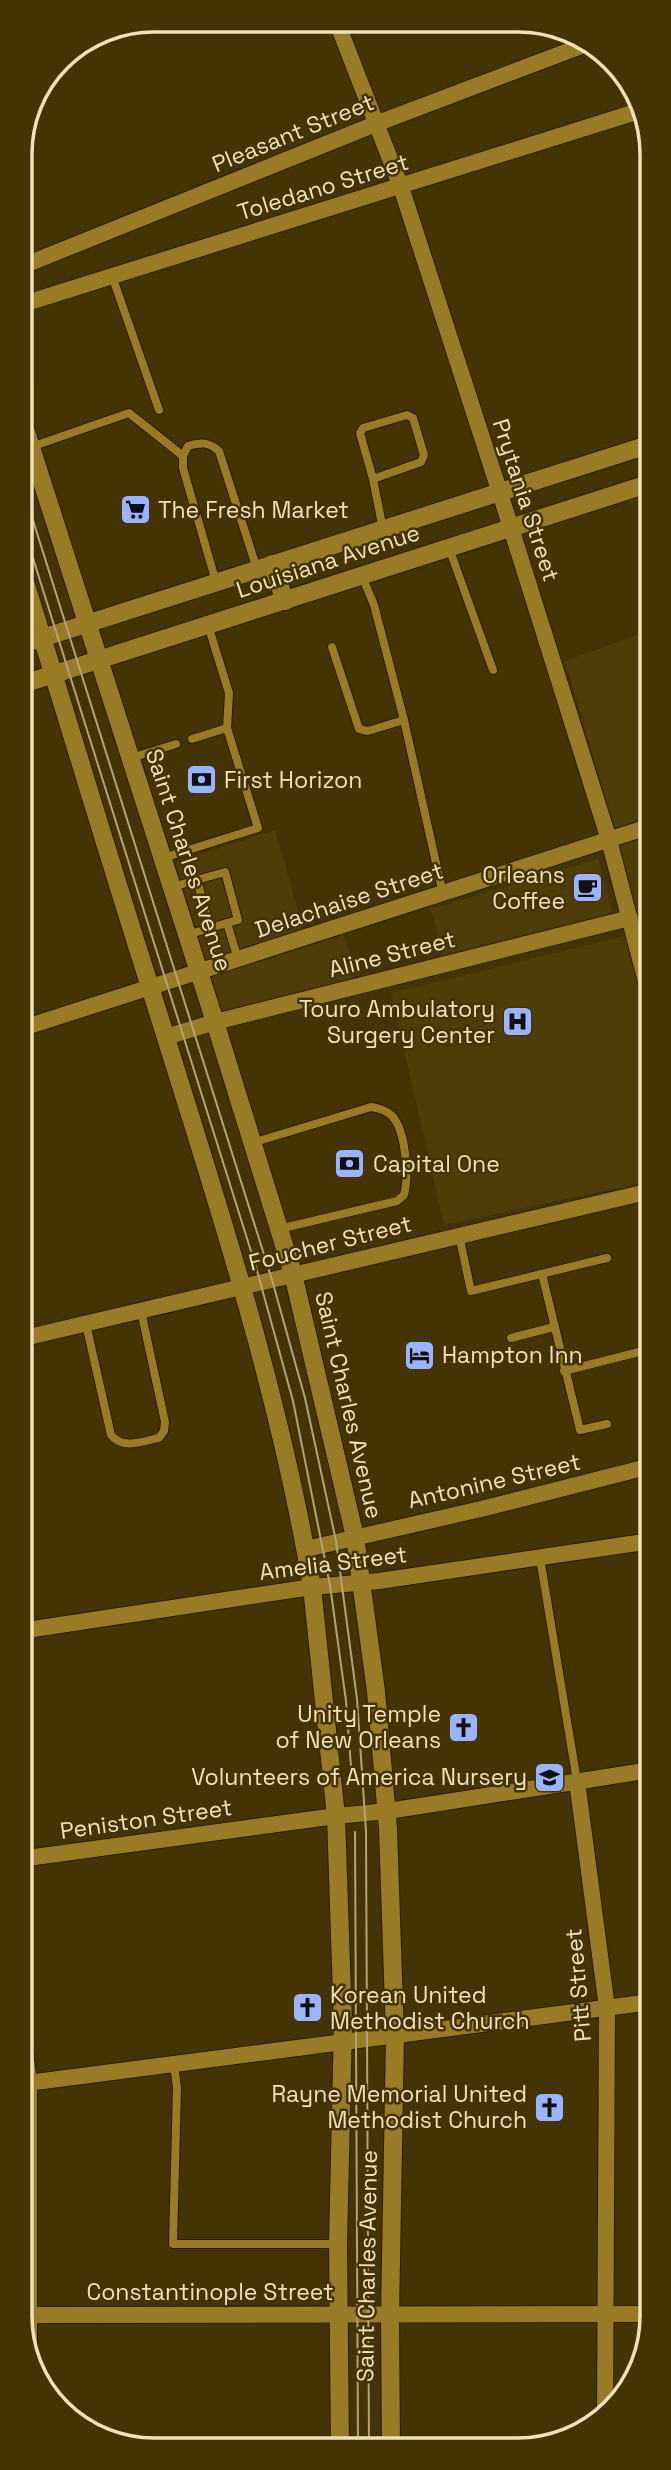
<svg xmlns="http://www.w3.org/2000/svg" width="671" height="2470" font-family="'Space Grotesk',sans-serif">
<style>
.built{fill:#4f3d08}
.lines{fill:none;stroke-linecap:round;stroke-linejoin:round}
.lane-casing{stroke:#261c03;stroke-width:10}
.street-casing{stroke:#261c03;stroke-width:18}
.secondary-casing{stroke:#261c03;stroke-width:20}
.lane{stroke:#9a7b25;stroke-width:8}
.street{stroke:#9a7b25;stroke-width:16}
.secondary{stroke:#9a7b25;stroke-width:18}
.tram{stroke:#b2a278;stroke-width:2}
.labels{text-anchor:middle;stroke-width:5;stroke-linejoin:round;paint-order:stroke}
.street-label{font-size:23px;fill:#f1e1ba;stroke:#443404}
.poi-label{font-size:23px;fill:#f1e1ba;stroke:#443404;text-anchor:start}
.rim{fill:none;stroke:#f1e1ba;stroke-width:3.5}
</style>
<rect width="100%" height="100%" fill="#443404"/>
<g class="built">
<path d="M651,630V1181L444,1225L391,993L641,932L619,843L565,661Z"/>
<path d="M275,830L308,945L344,935L356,980L222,1015L176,862Z"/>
<path d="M598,859L613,915L444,957L431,909Z"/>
</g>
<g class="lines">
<defs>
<g id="lane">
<path d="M112,276L159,410"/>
<path d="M31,447L129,413L183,456"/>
<path d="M373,479L360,433L363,428L407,415L413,418L424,455L421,462L373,479L383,529"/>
<path d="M449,548L493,670"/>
<path d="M216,582L183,468V456L188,446C201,442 209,442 219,451L257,569"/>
<path d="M208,625L229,693L227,728"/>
<path d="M332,647L359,729L368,731L404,720L374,605L362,576"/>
<path d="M404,720L443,894"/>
<path d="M131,758L176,744"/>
<path d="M163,858L258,828L227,728L192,739"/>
<path d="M197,880L210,928"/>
<path d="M172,887L225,872L238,920L227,923L238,959"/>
<path d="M187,935L227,923"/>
<path d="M252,1143L371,1107C378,1108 385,1110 391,1115C406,1129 409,1176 404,1195L397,1201L279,1229"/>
<path d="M459,1235L471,1291L607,1258"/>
<path d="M542,1274L580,1430L607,1424"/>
<path d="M86,1324L111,1435C123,1450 143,1441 159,1438L164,1431L165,1422L141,1311"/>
<path d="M511,1338L554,1327"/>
<path d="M564,1371L651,1349"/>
<path d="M540,1558L577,1781"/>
<path d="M174,2064L177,2088L173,2244H338"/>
</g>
<g id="street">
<path d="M336,20L401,187L500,493L609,840L651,1001"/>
<path d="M20,267L378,123L584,45"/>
<path d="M20,305L639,111"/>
<path d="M20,1029L651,826"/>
<path d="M166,1037L215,1022L630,918"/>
<path d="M20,1339L651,1191"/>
<path d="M306,1549L481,1509L651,1466"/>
<path d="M20,1631L312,1587L379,1581L651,1541"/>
<path d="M577,1781L607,2008L605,2413"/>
<path d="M20,1859L336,1816L388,1811L651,1770"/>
<path d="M20,2011L29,2083V2354"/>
<path d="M20,2084L651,2002"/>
<path d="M20,2315L651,2314"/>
</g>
<g id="secondary">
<path d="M20,413L215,1022L293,1274L355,1537L376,1691L388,1829L395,2036L390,2316L391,2449"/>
<path d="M272,564L285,601"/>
<path d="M20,566C64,707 106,849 151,990C212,1186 278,1384 312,1587L336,1816L343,2025L338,2244L340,2449"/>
<path d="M20,645L651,444"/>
<path d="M20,685L651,483"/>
</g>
</defs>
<use href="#lane" class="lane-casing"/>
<use href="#street" class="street-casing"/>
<use href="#secondary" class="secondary-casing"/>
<use href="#lane" class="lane"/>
<use href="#street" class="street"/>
<use href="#secondary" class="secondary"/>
<g class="tram">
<path d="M20,479L272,1280L305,1398L336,1541L357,1699L366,1831L369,2449"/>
<path d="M20,517L256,1267L293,1401L330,1585L346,1701L351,1766"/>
<path d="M355,1832L358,2449"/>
</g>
</g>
<defs>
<symbol id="supermarket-square" viewBox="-11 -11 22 22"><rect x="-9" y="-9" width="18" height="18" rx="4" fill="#9ab5fd" stroke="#443404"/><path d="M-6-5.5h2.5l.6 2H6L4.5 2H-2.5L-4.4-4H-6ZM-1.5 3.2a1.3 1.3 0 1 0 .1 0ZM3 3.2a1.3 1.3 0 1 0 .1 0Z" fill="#111"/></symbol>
<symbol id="bank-square" viewBox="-11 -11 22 22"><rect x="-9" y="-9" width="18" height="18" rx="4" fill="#9ab5fd" stroke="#443404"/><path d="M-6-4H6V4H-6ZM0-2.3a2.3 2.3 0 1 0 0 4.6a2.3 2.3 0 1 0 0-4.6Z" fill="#111"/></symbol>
<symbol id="cafe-square" viewBox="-11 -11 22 22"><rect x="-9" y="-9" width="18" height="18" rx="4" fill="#9ab5fd" stroke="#443404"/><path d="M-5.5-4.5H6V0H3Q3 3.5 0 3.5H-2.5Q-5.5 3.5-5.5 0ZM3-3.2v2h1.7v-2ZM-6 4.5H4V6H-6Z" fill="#111"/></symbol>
<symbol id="hospital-square" viewBox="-11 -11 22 22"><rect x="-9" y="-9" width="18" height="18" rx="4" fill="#9ab5fd" stroke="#443404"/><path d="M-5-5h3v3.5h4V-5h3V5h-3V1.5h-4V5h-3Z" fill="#111"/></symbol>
<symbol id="hotel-square" viewBox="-11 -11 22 22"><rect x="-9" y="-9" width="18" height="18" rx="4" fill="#9ab5fd" stroke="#443404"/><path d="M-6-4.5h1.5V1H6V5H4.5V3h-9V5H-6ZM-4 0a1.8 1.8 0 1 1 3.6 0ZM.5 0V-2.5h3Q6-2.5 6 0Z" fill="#111"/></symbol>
<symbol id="church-square" viewBox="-11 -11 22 22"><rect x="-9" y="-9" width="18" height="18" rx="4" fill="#9ab5fd" stroke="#443404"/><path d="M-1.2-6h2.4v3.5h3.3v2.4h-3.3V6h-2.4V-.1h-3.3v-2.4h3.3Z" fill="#111"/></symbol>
<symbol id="school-square" viewBox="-11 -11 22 22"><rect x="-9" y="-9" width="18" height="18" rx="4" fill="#9ab5fd" stroke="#443404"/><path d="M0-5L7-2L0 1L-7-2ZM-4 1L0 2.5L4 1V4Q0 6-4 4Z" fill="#111"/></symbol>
</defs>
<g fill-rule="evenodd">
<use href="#supermarket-square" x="118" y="492" width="35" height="35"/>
<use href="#bank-square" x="184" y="762" width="35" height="35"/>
<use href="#cafe-square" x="570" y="870" width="35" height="35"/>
<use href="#hospital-square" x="500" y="1004" width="35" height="35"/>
<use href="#bank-square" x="332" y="1146" width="35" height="35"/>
<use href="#hotel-square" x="402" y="1338" width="35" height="35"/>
<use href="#church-square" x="446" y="1710" width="35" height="35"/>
<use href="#school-square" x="532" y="1760" width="35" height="35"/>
<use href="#church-square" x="290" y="1990" width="35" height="35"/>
<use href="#church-square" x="532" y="2090" width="35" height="35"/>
</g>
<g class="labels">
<g class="street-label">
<text transform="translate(293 133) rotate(-22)" y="8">Pleasant Street</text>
<text transform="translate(323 187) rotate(-17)" y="8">Toledano Street</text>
<text transform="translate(526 500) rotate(72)" y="8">Prytania Street</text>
<text transform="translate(328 561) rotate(-18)" y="8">Louisiana Avenue</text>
<text transform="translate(189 860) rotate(72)" y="8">Saint Charles Avenue</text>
<text transform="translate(349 900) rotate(-18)" y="8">Delachaise Street</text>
<text transform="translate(392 954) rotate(-14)" y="8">Aline Street</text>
<text transform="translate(330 1243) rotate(-14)" y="8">Foucher Street</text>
<text transform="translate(349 1405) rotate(77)" y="8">Saint Charles Avenue</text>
<text transform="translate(494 1481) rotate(-13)" y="8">Antonine Street</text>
<text transform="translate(333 1563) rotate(-7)" y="8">Amelia Street</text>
<text transform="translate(146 1819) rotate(-8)" y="8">Peniston Street</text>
<text transform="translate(578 1985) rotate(-95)" y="8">Pitt Street</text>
<text transform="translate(367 2266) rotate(-89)" y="8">Saint Charles Avenue</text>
<text x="210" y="2300">Constantinople Street</text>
</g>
<g class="poi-label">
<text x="158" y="518">The Fresh Market</text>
<text x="224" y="788">First Horizon</text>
<text x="565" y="883" text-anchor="end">Orleans<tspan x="565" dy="26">Coffee</tspan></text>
<text x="495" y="1017" text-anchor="end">Touro Ambulatory<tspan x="495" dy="26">Surgery Center</tspan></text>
<text x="373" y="1172">Capital One</text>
<text x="442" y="1363">Hampton Inn</text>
<text x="441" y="1722" text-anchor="end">Unity Temple<tspan x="441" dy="26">of New Orleans</tspan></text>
<text x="527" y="1785" text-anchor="end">Volunteers of America Nursery</text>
<text x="330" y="2003">Korean United<tspan x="330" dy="26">Methodist Church</tspan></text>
<text x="527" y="2102" text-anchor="end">Rayne Memorial United<tspan x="527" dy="26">Methodist Church</tspan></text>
</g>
</g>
<path d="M0 0H671V2470H0ZM154 32H518A122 122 0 0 1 640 154V2316A122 122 0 0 1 518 2438H154A122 122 0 0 1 32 2316V154A122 122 0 0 1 154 32Z" fill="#443404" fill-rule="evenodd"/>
<path class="rim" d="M154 32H518A122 122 0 0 1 640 154V2316A122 122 0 0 1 518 2438H154A122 122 0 0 1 32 2316V154A122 122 0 0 1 154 32Z"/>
</svg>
